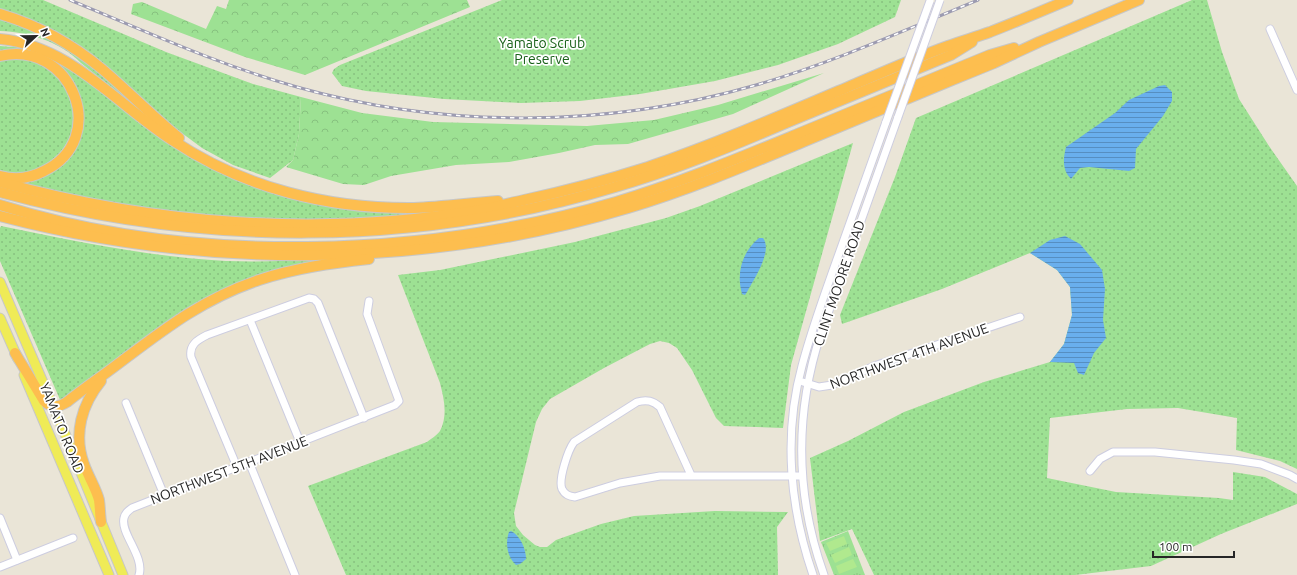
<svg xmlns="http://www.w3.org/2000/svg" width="1297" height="575" font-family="Ubuntu,sans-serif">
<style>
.grass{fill:url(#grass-dots)}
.forest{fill:url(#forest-crowns)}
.park{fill:url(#park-tufts)}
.pitch{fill:#b0e98e}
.water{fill:url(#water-rules)}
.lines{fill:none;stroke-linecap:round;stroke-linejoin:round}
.minor-casing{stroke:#cdcde0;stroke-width:9}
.major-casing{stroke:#c7c7c7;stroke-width:11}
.highway-casing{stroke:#c7c7c7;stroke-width:12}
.minor{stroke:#fff;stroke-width:7}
.major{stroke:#efeb57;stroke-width:9}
.highway{stroke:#fdbe4f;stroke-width:10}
.rail-casing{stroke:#9c9bb1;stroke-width:3}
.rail{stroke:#fff;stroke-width:1.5;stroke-dasharray:4.5;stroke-linecap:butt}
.minor-bridge-casing{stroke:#cdcde0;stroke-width:9;stroke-linecap:butt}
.minor-bridge{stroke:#fff;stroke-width:7}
.labels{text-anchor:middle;stroke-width:3.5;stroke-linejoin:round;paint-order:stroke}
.park-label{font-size:14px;fill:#196119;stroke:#fff}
.street-label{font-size:14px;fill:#262626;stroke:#fff}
</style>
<defs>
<pattern id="grass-dots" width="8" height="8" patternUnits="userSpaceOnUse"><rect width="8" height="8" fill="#9de193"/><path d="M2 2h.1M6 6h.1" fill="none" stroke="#87c17f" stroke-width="1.8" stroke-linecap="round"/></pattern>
<pattern id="forest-crowns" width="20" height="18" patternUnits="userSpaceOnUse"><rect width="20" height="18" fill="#9de193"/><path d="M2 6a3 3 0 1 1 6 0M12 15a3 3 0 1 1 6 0" fill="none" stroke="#87c17f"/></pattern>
<pattern id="park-tufts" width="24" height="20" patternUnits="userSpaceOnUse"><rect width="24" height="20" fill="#9de193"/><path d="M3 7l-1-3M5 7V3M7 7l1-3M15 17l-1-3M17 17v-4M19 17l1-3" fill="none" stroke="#87c17f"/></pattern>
<pattern id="water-rules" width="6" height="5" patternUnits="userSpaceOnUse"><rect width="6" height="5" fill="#69afed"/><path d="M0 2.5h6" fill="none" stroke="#568ec0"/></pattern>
</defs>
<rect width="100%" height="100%" fill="#eae5d7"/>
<g class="grass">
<path d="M0,0H43L166,52L253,84L301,97L299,134L293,160L270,178L233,165L202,148L159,116L117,75L0,10Z"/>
<path d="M502,0H901L895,17L838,44L778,65L715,81L640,94L580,101L521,103L444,99L366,91L342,86L332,73L334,69L340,65Z"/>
<path d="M1192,0H1207L1222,52L1239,99L1269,146L1297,186V469L1280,461L1236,450L1237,418L1178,408L1127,409L1050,418L1047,478L1116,492L1219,498L1233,500V472L1265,477L1297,494V504L1221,534L1151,566L1075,575H874L852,529L820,541L810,458L848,441L904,412L984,382L1050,362L1064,344L1072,315L1070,287L1057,270L1030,253L942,289L842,324L840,315L895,177L916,118Z"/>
<path d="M0,18L27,27L51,39L99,71L144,113L81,63C61,42 29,32 0,31Z"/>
<path d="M0,46C8,47 16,47 24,47C28,47 32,50 36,51C65,60 90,83 114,102C133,117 152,132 172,145C241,191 323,212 405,211V215C369,217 333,220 296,220C205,221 108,207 20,184V181C74,175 100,121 68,77C60,65 48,56 34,52C22,49 12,50 0,52Z"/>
<path d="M31,59C37,62 50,67 55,71C58,75 60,81 63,85C80,114 76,145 46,164C39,168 32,172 24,173C16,175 8,172 0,170V60Z"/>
<path d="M853,143L791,365L783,428L724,426L716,418L692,370L677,348L669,343L660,341L650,344L604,368L550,399L542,409L536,422L514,513L516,526L523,535L535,545L540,547H547L556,540L601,524L634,516L715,511L788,512L777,527L778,575H346L308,486L427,442C431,439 437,435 440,431C448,415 444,399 440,383L398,275L440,270L575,242L666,218L700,206Z"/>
<path d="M1,226C75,241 150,257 226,261C257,262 289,261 320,259V263L223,292L61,402L0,261V228Z"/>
</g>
<g class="forest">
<path d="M229,0H467L470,7L305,75L245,57L131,14L133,4L142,2L206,29L217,6L226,9Z"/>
<path d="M824,73L733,114L628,144L595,145L559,153L509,162L456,165L391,176L364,185L343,184L286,167L293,160L299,134L301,97L362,113L433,122L587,126L654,120L718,105Z"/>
</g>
<path class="park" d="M848,531L865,575H834L821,542Z"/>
<g class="pitch">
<path d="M844,536L847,544L830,551L826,543Z"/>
<path d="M849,547L852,555L835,563L831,555Z"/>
<path d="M853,559L857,567L839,574L836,566Z"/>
</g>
<g class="water">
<path d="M1165,85L1172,92V101L1163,116L1136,149L1135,168L1129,171L1089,167L1080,168L1071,179C1062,170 1063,159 1066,147L1115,113L1129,100L1159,86Z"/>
<path d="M1065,236L1080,244L1102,270L1105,289L1103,320L1106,338L1094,353L1084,375L1078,373L1074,363L1050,362L1064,344L1072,315L1070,287L1057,270L1030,253L1050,240Z"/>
<path d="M759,238H763C773,251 754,279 747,292L745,295L742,294C736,273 742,252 759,238Z"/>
<path d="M511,531C520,535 526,549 526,559L520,564L516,565C507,557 505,543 509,532Z"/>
</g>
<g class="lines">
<defs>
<g id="minor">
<path d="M1270,29L1297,90"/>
<path d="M250,320L300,442"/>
<path d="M803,382L819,387L832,385L874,366L1020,317"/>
<path d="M126,403L164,495"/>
<path d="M249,462L295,575"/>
<path d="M237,467L191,357C189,345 197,340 207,335L309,298L314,299L318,303L364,418"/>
<path d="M1090,471L1100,459L1113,452H1155L1234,460L1261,464L1290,475L1297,479"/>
<path d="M691,475L660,407C653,401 647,399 637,402L574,442C568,450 558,480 562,489C565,495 569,496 575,497L620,483L660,476H802"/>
<path d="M0,518L17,560"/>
<path d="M0,567L73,538"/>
<path d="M139,575C145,557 120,533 124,518C125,513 128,511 132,508L395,405L399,401L367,314L369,301"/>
<path d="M813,575C790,508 783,435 802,366C811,331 824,296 836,262C853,215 869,169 886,122"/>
<path d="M824,575C795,494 794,415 821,333L898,117"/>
</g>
<g id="major">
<path d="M0,282L66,436L123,575"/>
<path d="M0,318L18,359"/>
<path d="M24,375L109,575"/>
</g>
<g id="highway">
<path d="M0,14C37,25 72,44 102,69C128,91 152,116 179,138"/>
<path d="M0,39C71,46 116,104 172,140C244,188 328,209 414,208C442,207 470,203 498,201"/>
<path d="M0,56C72,39 111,139 44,171C31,178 15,180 0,176"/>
<path d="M0,182C155,225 322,237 481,210C495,207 510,203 524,200C566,191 607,180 648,167C718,143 787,113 855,84C886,71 917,57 948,46C962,41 976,37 990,32C1016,22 1042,11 1068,0"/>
<path d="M0,192C201,247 415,247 615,187C674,170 730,147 786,123C841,100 896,78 951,55L972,42"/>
<path d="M0,205C192,265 424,258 616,202C679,183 739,158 800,133C863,107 927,81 990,55L1014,48"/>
<path d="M0,216C205,270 425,269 628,208C688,190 745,166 803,142C866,116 930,89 994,63L1039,42L1139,0"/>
<path d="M15,353L44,401C52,409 59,407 67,402C82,390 98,379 114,367C162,331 200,300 259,280C295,268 332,263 369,259"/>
<path d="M101,522C100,515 100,507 99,500C96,488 88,476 84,464C73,434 82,404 101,381"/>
</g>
</defs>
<use href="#minor" class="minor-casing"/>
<use href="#major" class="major-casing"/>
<use href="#highway" class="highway-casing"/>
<use href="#minor" class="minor"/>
<use href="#major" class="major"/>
<use href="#highway" class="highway"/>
<defs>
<path id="rail" d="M70,0C145,31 219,65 297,87C445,129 608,128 756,85C832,63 905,30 978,0"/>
</defs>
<use href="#rail" class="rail-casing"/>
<use href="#rail" class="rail"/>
<defs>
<g id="minor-bridge">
<path d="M898,117L940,0"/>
<path d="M886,122L930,1"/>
</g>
</defs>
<use href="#minor-bridge" class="minor-bridge-casing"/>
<use href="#minor-bridge" class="minor-bridge"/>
</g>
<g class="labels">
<g class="park-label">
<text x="542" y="48">Yamato Scrub<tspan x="542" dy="16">Preserve</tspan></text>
</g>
<g class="street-label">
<text transform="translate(839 283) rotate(-71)" y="5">CLINT MOORE ROAD</text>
<text transform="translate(909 356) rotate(-20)" y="5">NORTHWEST 4TH AVENUE</text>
<text transform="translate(62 428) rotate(68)" y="5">YAMATO ROAD</text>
<text transform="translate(229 470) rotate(-21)" y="5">NORTHWEST 5TH AVENUE</text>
</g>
</g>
<g transform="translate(36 36) rotate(68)" stroke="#ffffff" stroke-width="3" paint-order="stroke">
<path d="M0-3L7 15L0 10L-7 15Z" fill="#262626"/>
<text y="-6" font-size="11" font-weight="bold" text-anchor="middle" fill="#262626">N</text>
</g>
<path d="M1153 551v6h81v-6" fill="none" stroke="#262626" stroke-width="2"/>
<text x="1159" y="551" font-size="12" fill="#262626" stroke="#ffffff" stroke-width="3" paint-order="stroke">100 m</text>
</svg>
